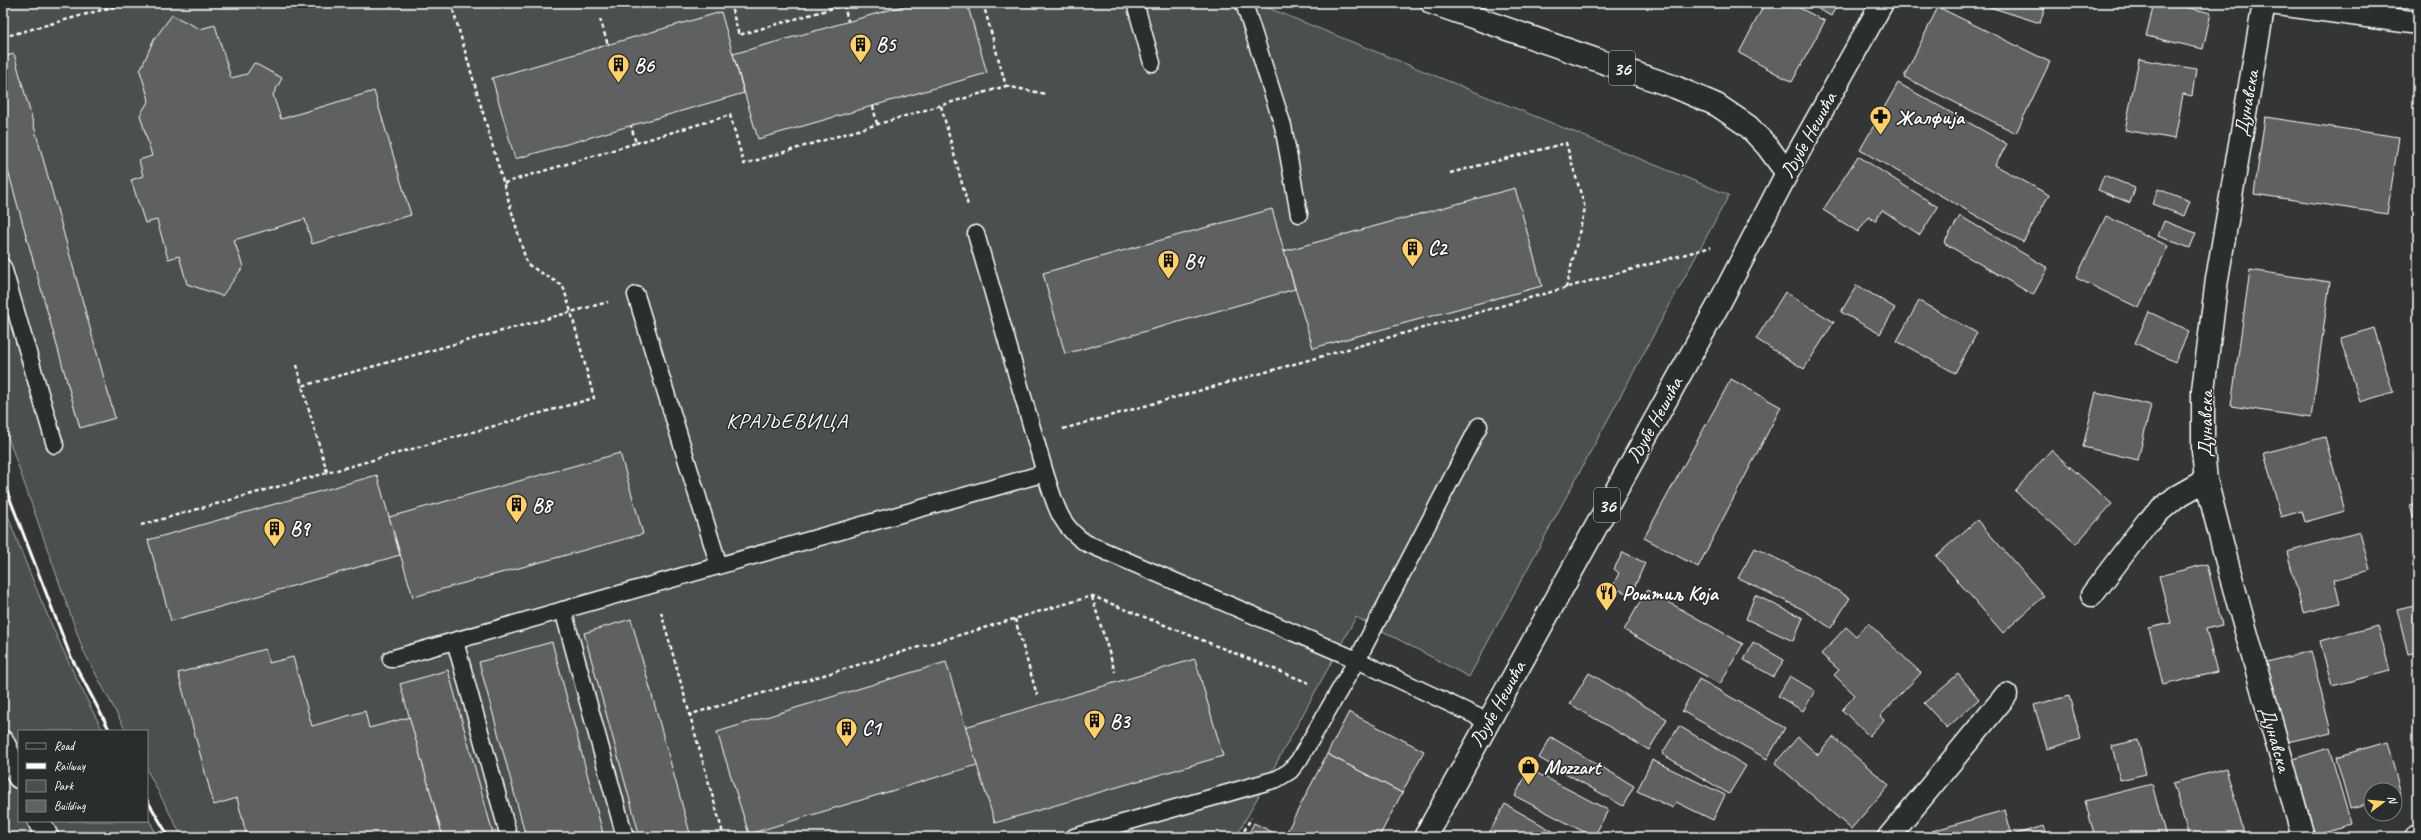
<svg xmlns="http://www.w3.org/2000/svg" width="2421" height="840" font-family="Caveat,sans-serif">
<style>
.green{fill:#4c4f50;stroke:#a6a7a8}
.building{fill:#5f6162;stroke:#fff}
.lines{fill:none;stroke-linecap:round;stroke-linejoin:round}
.lane-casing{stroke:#fff;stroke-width:19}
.street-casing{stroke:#fff;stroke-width:25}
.primary-casing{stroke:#fff;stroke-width:25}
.path{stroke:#fff;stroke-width:2.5;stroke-dasharray:4 3;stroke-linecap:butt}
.lane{stroke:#2a2d2e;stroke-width:16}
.street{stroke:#2a2d2e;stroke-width:22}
.primary{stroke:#2a2d2e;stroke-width:22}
.rail{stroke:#fff;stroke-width:3}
.labels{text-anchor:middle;stroke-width:3;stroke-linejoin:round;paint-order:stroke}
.shield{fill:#2a2d2e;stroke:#bfc0c0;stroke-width:1}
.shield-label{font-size:19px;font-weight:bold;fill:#fff}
.poi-label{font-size:20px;font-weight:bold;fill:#fff;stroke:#2a2d2e;text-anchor:start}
.street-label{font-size:20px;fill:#fff;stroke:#2a2d2e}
.quarter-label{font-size:22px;letter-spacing:1px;fill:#fff;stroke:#2a2d2e}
</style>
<rect width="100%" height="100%" fill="#333536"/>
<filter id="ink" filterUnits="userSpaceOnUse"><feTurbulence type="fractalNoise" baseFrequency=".025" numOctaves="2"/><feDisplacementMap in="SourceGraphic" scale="8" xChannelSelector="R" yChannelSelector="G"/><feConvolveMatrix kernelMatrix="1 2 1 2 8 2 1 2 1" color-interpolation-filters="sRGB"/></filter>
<g filter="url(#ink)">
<g class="green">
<path d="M3,3H1256L1729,195L1469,677L1356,617L1236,837H182L147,770V731H126L83,650L3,423Z"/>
<path d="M3,502C31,581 64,657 103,731H19V821H147V816L158,837H3Z"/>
</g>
<g class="building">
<path d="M914,3H967L987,73L758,139L733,54Z"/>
<path d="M1765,3H1790L1825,21L1792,82L1739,53Z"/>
<path d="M1808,3H1838L1831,16Z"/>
<path d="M1977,3H2046L2040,23Z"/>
<path d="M2154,3H2169L2211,13L2203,49L2146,36Z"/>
<path d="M1938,7L2050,62L2016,133L1904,77Z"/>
<path d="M721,12L744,93L515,159L492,78Z"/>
<path d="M172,15L200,29L215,25L231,78L247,74L254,63L282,78L273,95L281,119L374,91L411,215L312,244L305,219L234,240L243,267L222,296L187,284L179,256L168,259L157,220L145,223L131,180L143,176L139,160L152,156L140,115L149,100L140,71L153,41Z"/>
<path d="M14,54L115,418L80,428L3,153V57Z"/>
<path d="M2139,59L2196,69L2192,96L2183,94L2175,139L2125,130Z"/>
<path d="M1898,83L2007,144L1995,165L2049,195L2023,242L1860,150Z"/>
<path d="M2265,117L2399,137L2387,214L2254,194Z"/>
<path d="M1858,156L1938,207L1920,235L1882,210L1875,221L1868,217L1858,232L1823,210Z"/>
<path d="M2104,175L2135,188L2130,203L2098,190Z"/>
<path d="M1515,188L1542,286L1313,348L1284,251Z"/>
<path d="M2158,189L2190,201L2184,216L2152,204Z"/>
<path d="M1272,209L1295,289L1065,354L1043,273Z"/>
<path d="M1960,216L2048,268L2033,295L1944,243Z"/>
<path d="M2106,216L2168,246L2139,308L2076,278Z"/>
<path d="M2164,221L2196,233L2190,248L2158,236Z"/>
<path d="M2250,270L2330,282L2311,418L2231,406Z"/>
<path d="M1857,285L1895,308L1880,334L1841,312Z"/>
<path d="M1785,292L1834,322L1804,369L1756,339Z"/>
<path d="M1919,301L1977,333L1955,373L1897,341Z"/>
<path d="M2149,312L2189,331L2175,362L2135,343Z"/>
<path d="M2374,328L2393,392L2360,402L2341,338Z"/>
<path d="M1731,379L1781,407L1698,567L1644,538Z"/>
<path d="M2096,392L2151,405L2138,460L2083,447Z"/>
<path d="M2325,437L2345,511L2305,522L2302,511L2281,517L2264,453Z"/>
<path d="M2051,450L2112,504L2076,544L2015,491Z"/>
<path d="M620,453L643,534L413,597L389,517Z"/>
<path d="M377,475L400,555L171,621L148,540Z"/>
<path d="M2418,503V536L2410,505Z"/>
<path d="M1977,520L2044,596L2003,633L1936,556Z"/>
<path d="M2360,532L2370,570L2334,580L2340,603L2303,613L2287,552Z"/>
<path d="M1755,548L1816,578L1850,598L1831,628L1802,609L1738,578Z"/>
<path d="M1623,552L1645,563L1631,595L1612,587L1619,573L1614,569Z"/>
<path d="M2207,564L2222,625L2206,629L2217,672L2163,685L2149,628L2171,623L2159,576Z"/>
<path d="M1647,590L1743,644L1720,684L1624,630Z"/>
<path d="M1755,595L1803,618L1793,641L1746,619Z"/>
<path d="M2418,604V652L2408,654L2397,609Z"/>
<path d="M631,619L691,837H640L584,633Z"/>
<path d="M1868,623L1921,673L1880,716L1884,720L1869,736L1842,710L1855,695L1834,675L1839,670L1821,654L1846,627L1856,636Z"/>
<path d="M2378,626L2390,671L2332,686L2320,641Z"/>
<path d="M552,642L604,837H526L479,662Z"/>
<path d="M1753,642L1784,660L1774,677L1744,660Z"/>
<path d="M265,649L269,663L293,657L312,726L365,711L369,728L410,717L443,837H247L237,798L214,805L178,673Z"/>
<path d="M2311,651L2331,732L2283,743L2263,663Z"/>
<path d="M1195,659L1223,756L995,823L965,727Z"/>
<path d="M946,662L977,765L749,834L717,732Z"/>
<path d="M448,670L494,837H443L400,684Z"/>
<path d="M1589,673L1667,719L1649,750L1570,704Z"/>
<path d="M1958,674L1979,699L1947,728L1924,703Z"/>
<path d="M1790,676L1815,691L1803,711L1778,696Z"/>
<path d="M1699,679L1785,728L1767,759L1682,711Z"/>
<path d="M2069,696L2081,739L2047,749L2034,705Z"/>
<path d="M1349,712L1424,751L1402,793L1327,754Z"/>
<path d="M1679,726L1746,766L1729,794L1662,754Z"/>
<path d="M1551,737L1634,786L1623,806L1539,758Z"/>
<path d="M1798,737L1818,755L1833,737L1889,785L1851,829L1775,763Z"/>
<path d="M2138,740L2146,774L2120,780L2112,746Z"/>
<path d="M2387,742L2401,794L2395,796V790H2371V803L2350,808L2336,757Z"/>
<path d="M2329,748L2351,824L2315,834L2293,759Z"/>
<path d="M1327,754L1402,793L1379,837H1284Z"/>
<path d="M1652,760L1725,795L1713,820L1676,802L1673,808L1637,791Z"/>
<path d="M2226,768L2245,837H2208L2207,833L2189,837L2173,783Z"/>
<path d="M1529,769L1608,810L1594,837L1515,796Z"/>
<path d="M2152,784L2166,837H2095L2085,801Z"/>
<path d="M1505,804L1563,837H1492L1488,835Z"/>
<path d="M2005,810L2012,835L2044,826L2048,837H1934L1932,831Z"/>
<path d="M1254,823L1282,837H1247Z"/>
</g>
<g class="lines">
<defs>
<g id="lane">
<path d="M1135,3L1152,63"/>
<path d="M1244,3L1283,126L1299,214"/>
<path d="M976,234L1045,473C1055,502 1058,525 1086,543L1357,660L1487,721"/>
<path d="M3,267L55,445"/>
<path d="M636,295L719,566"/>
<path d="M563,610L625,837"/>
<path d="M455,641L509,837"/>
<path d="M391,659L1045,473"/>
<path d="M1074,837L1277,779L1290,771L1299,760L1357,660L1479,426"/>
</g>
<g id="street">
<path d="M2264,3L2217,279L2203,390V451L2206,480L2229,570L2303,837"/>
<path d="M2270,3L2418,23"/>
<path d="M2092,595L2148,521L2176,497L2206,480"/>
<path d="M3,742L19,777"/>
<path d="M39,821L47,837"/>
<path d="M1889,837L2006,695"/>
<path d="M2415,837L2418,836"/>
</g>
<g id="primary">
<path d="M1432,3L1675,87L1717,105L1748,126L1767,146L1787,173"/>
<path d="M1425,837L1720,302L1787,173L1882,3"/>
</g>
</defs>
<use href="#lane" class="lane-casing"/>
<use href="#street" class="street-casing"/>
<use href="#primary" class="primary-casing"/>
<g class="path">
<path d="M451,3L527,264L563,286L571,312L608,302"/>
<path d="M730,3L739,35L851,3"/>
<path d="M844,5L848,21"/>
<path d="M600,19L608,45"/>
<path d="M3,37L127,3"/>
<path d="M1006,86L1046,94"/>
<path d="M873,106L877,124"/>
<path d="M941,106L968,206"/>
<path d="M636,143L730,115L744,164L1006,86L983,3"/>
<path d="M1450,173L1566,143L1585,208L1566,288"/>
<path d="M504,183L636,143L631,126"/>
<path d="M297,365L302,386"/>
<path d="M1063,429L1711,247"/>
<path d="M141,525L594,398L571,312L302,386L327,472"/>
<path d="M1092,597L1115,672"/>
<path d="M661,612L724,837"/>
<path d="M1015,619L1037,695"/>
<path d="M688,715L1092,596L1309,683"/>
<path d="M1241,837L1251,818"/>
</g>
<use href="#lane" class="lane"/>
<use href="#street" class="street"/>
<use href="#primary" class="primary"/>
<g class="rail">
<path d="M3,481L70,655L110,731"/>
<path d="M147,800L169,837"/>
</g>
</g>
</g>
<defs>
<symbol id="building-pin" viewBox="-11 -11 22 30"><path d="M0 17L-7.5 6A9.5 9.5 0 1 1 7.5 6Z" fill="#ffd166" stroke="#2a2d2e"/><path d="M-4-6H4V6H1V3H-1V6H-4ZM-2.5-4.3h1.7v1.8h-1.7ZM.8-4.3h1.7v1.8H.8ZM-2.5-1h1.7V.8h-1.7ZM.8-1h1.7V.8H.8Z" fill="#111"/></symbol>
<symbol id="pharmacy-pin" viewBox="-11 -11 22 30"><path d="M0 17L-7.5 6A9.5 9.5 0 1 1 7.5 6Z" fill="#ffd166" stroke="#2a2d2e"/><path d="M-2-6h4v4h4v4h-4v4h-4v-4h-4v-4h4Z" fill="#111"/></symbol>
<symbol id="restaurant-pin" viewBox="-11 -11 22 30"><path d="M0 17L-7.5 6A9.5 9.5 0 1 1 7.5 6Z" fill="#ffd166" stroke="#2a2d2e"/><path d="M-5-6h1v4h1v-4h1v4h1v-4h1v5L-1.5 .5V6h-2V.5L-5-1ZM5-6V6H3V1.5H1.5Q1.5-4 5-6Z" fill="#111"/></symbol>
<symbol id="shop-pin" viewBox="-11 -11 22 30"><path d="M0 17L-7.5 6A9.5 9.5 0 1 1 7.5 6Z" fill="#ffd166" stroke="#2a2d2e"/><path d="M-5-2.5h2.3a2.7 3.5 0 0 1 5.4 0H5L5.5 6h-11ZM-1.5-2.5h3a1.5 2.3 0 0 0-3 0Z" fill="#111"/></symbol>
</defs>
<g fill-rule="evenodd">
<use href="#building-pin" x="848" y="32" width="25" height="34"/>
<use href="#building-pin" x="606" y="52" width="25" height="34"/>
<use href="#pharmacy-pin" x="1868" y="104" width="25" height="34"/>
<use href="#building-pin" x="1400" y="236" width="25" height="34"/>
<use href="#building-pin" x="1156" y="248" width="25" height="34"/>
<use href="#building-pin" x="504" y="492" width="25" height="34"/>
<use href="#building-pin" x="262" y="516" width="25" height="34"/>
<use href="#restaurant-pin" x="1594" y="580" width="25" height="34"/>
<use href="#building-pin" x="1082" y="708" width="25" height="34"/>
<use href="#building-pin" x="834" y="716" width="25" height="34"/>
<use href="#shop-pin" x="1516" y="754" width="25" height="34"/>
</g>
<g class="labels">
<g class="shield">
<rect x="1609" y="51" width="26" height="34" rx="3"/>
<rect x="1594" y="488" width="26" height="34" rx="3"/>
</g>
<g class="shield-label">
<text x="1622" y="75">36</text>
<text x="1607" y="512">36</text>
</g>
<g class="poi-label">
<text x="876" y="51">B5</text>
<text x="634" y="72">B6</text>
<text x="1896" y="124">Жалфија</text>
<text x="1428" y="255">C2</text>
<text x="1184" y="268">B4</text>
<text x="532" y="512">B8</text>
<text x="290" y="535">B9</text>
<text x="1622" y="600">Роштиљ Која</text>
<text x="1110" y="728">B3</text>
<text x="862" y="735">C1</text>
<text x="1544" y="774">Mozzart</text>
</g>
<g class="street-label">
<text transform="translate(2246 103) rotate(-80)" y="7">Дунавска</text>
<text transform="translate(1808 135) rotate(-61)" y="7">Љубе Нешића</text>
<text transform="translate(1654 420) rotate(-61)" y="7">Љубе Нешића</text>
<text transform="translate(2205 424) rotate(-90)" y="7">Дунавска</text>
<text transform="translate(1497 704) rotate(-61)" y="7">Љубе Нешића</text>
<text transform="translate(2276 739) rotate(74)" y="7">Дунавска</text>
</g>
<g class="quarter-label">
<text x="787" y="428">КРАЉЕВИЦА</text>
</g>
</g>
<rect width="2421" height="840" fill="none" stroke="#2a2d2e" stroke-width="16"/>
<rect x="8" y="8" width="2405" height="824" fill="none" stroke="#fff" stroke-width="1.5" filter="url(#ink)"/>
<rect x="18" y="730" width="130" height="92" fill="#2a2d2e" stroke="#7f8182"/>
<rect x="26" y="743" width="20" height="6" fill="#2a2d2e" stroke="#7f8182"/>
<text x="54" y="750" font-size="12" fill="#ffffff">Road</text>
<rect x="26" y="763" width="20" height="6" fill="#ffffff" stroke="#7f8182"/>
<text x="54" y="770" font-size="12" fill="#ffffff">Railway</text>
<rect x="26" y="780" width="20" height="12" fill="#4c4f50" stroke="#7f8182"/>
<text x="54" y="790" font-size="12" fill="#ffffff">Park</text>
<rect x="26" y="800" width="20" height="12" fill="#5f6162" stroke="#7f8182"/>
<text x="54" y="810" font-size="12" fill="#ffffff">Building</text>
<g transform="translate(2383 802) rotate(74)"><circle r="19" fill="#2a2d2e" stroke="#7f8182"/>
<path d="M0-3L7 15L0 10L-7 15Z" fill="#ffd166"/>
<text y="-6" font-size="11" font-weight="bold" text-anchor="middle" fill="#ffffff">N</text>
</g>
</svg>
